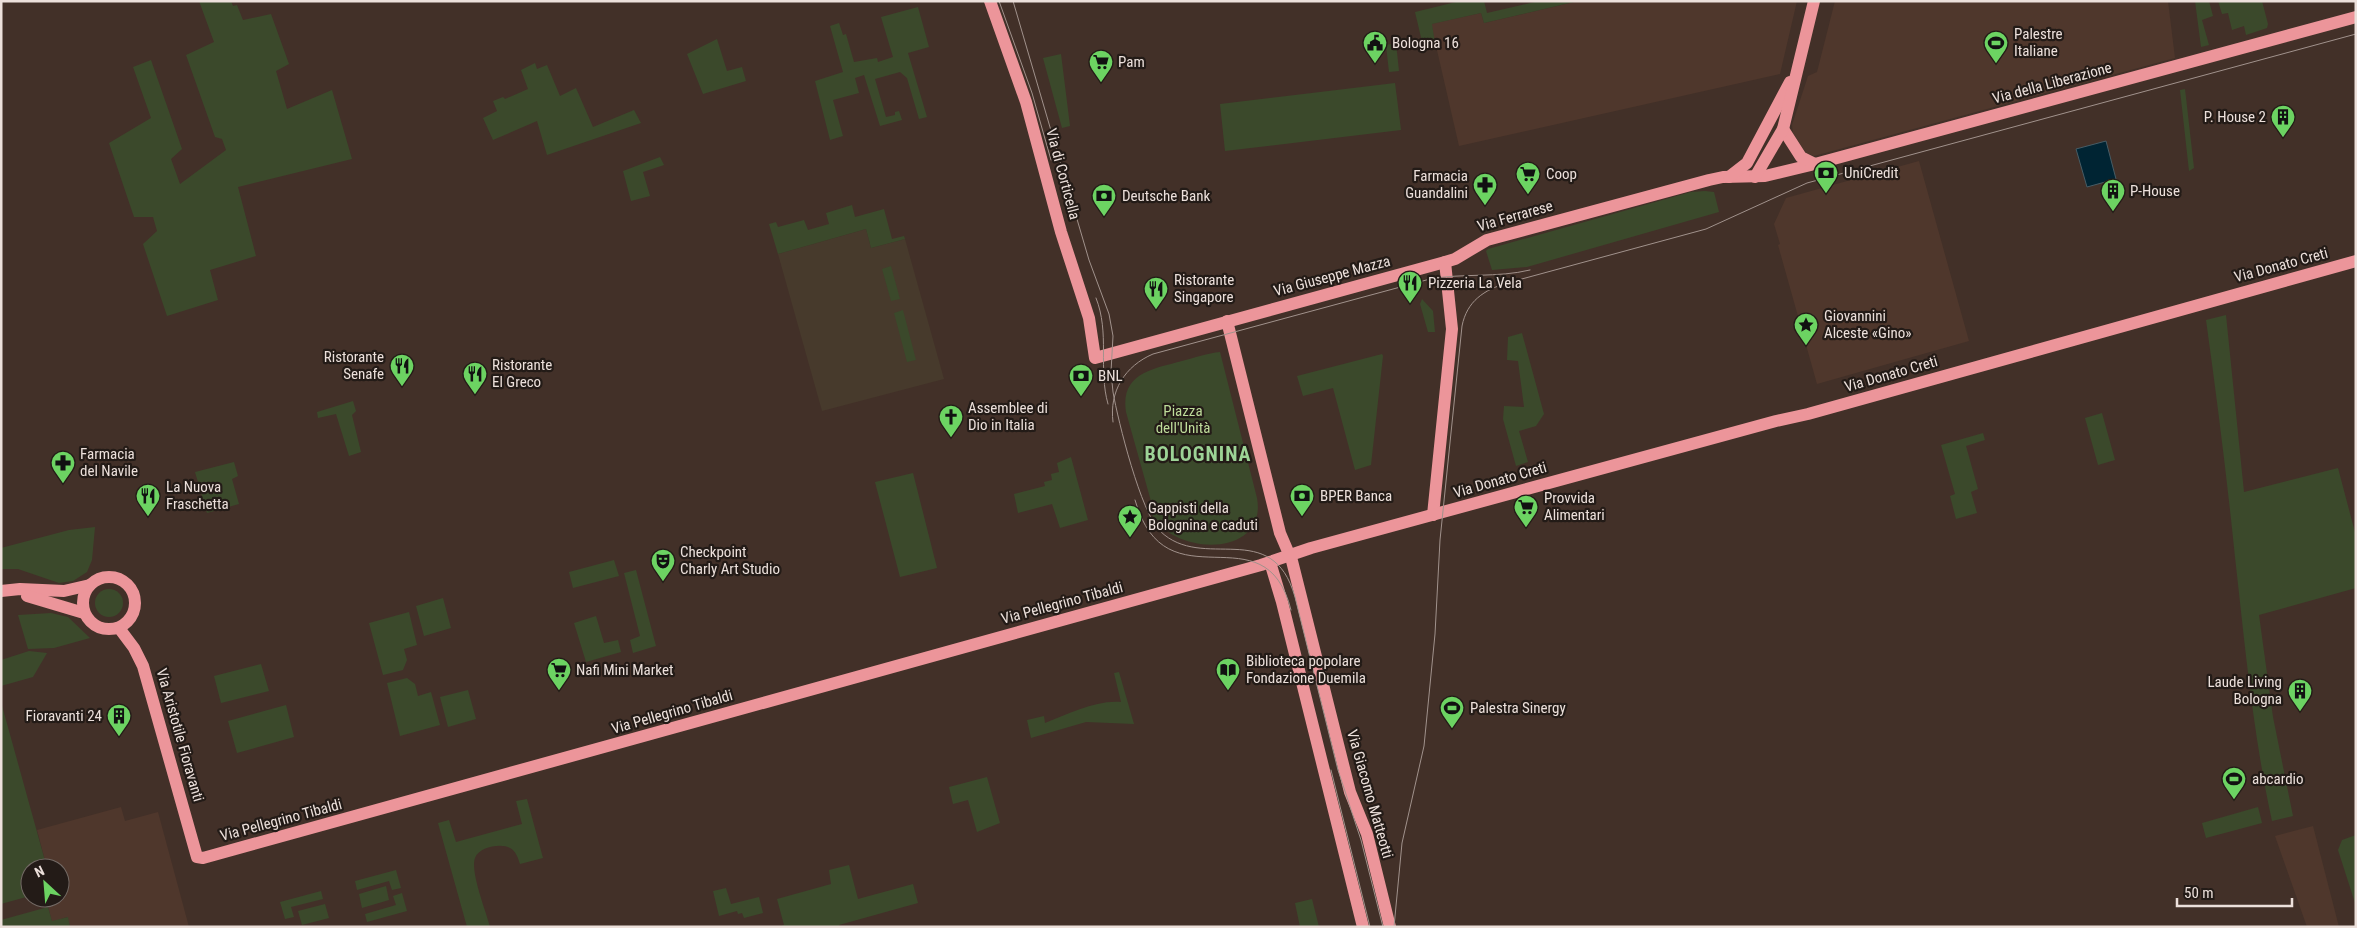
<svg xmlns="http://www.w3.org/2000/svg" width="2357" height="928" font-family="'Roboto Condensed',sans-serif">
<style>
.built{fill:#4f372c}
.education{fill:#473a2c}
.green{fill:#3b492b}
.water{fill:#002433;stroke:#475c65}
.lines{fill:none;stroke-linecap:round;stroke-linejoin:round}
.major{stroke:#ec959a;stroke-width:12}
.tram{stroke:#a1928c;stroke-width:1}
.labels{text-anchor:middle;stroke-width:4.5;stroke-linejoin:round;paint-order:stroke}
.poi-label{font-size:15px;fill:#ece0db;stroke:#231b17;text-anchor:start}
.street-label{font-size:15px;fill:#ece0db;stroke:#231b17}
.park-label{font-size:15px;fill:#bedc9a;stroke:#231b17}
.district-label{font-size:20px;font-weight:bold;letter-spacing:1px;fill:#9dd396;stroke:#231b17}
</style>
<rect width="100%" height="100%" fill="#423028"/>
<g class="built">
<path d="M1578,1H1797L1780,74L1459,146L1431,24L1481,13L1484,23Z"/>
<path d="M1835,1H2168L2175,58L1814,156L1806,153L1793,133L1792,125L1808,76L1817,72Z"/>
<path d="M1919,161L1969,341L1817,384L1778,245L1780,244L1774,224L1786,198Z"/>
<path d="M121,807L125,821L158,812L189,927H70L67,917L52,922L46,898H60V868H47L37,830Z"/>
<path d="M2313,826L2339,927H2307L2275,836Z"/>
</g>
<path class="education" d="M866,229L871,248L905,239L944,379L822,411L778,254Z"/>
<g class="green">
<path d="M199,1H231L233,6L237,5L243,20L271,14L289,64L276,71L287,109L332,90L352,159L238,187L256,256L210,270L218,300L167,316L143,244L157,231L153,217H134L109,143L151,118L133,67L151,60L182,149L171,159L180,184L226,150L222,139L215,137L186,55L214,42Z"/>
<path d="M1460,1H1484L1487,13L1539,1H1578L1484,23L1481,13L1432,24L1435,43L1423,46L1415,12Z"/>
<path d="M2195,1H2209L2213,16L2202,20L2209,45L2201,47Z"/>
<path d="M2218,1H2262L2268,24L2267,28L2246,35L2244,26L2232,30L2228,13L2222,14Z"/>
<path d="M918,7L929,47L908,53L927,117L919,119L907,78L900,72L875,79L886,117L895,115V112L899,111L902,120L880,126L864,75L855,78L859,93L833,100L843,136L830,140L815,81L843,72L830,26L839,23L843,35L846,34L854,62L877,58L878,62L893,57L881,17Z"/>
<path d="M717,39L727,71L742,67L746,81L703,94L687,54Z"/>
<path d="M1396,43L1399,71L1389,72L1386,45Z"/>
<path d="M1061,54L1070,126L1062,128L1043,58Z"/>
<path d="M535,63L537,69L547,65L560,96L576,88L593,127L634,110L641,123L547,155L537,121L493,140L483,118L497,111L493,101L503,97L505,99L528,89L521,70Z"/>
<path d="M1395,83L1401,130L1225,151L1220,104Z"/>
<path d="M2185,89L2194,168L2189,171L2180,90Z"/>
<path d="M660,157L664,165L643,172L650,196L631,201L623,171Z"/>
<path d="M1705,191L1714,192L1719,212L1527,267L1492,270L1486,251L1488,249L1691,192Z"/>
<path d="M852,205L855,217L884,209L892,239L904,236L905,239L871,248L866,229L778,254L769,224L776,222L778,227L804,220L808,230L829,224L826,213Z"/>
<path d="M891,266L900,299L891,301L882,269Z"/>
<path d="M1422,299L1433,311L1435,332H1428L1420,304Z"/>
<path d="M903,310L916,360L907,362L894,313Z"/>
<path d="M2226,315L2244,492L2338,468L2356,536V588L2259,615L2273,717L2293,816L2272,821C2253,734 2245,646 2235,557C2227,478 2217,399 2206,320Z"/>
<path d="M1522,333L1544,414L1536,426L1519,431L1528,462L1516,466L1503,419L1504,406L1524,407L1518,361L1507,360L1508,337Z"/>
<path d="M1220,352L1257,498C1268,558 1173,557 1151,513L1154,512L1126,412C1120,373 1153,369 1182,361C1194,358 1208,353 1220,352Z"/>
<path d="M1382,354L1383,356L1371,465L1355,470L1333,388L1303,396L1297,376Z"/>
<path d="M353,401L356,411L352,415L361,452L349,456L336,414L318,418L317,412Z"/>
<path d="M2102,413L2115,460L2098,465L2085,418Z"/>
<path d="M1983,433L1985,440L1966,446L1978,489L1971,492L1977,513L1956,519L1950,496L1955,494L1941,445Z"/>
<path d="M1071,457L1088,520L1060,528L1052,504L1018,513L1014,494L1045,486L1044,482L1052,480L1051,474L1059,472L1057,463Z"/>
<path d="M234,462L238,476L232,479L239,504L207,513L195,472Z"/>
<path d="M913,473L937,568L900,577L875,482Z"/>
<path d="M95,527L92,560L87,572L73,581L59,583L18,569H1V548L69,530Z"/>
<path d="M614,560L619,576L573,588L569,572Z"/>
<path d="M636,570L656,646L633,653L630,640L640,636L624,573Z"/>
<circle cx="109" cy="603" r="14"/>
<path d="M443,598L451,628L424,636L416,606Z"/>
<path d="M409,612L417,645L404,649L407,660L403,670L383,675L369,623Z"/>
<path d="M51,613L68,617L90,638L54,648L28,649L18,615Z"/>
<path d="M596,616L604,643L618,640L621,652L586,662L574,623Z"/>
<path d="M29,651L47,653L33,677L1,686V660Z"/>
<path d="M261,664L269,691L221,703L214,676Z"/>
<path d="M1119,672L1134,724L1086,722L1031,738L1027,720L1044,716L1045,723C1069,714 1095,700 1121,702L1114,673Z"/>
<path d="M407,678L415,684L418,696L431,692L440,725L400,736L387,683Z"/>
<path d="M468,690L476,719L448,727L440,697Z"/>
<path d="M1,702L47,868H30V896L1,904Z"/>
<path d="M286,705L294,737L237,753L228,721Z"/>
<path d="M987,777L1000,823L977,832L968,800L953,804L949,787Z"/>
<path d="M527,799L543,858L520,864C518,858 516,851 510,848C501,843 479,847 475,858C470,872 486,911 490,927H467L438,823L449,820L456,842L522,824L516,801Z"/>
<path d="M2258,807L2262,823L2206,838L2202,823Z"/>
<path d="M2356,835V906L2338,850L2342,840Z"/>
<path d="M849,865L858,899L913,884L918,903L839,925V927H778L784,925L777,899L831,884L829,870Z"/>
<path d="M396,870L401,888L392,890L389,881L357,890L355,881Z"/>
<path d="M386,886L389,900L362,908L359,894Z"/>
<path d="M726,888L731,904L759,897L763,913L744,918L742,913L738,914L737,911L719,916L713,891Z"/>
<path d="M321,891L323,899L291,907L294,917L285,919L280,902Z"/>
<path d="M402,893L407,911L367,922L365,914L396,905L393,896Z"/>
<path d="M1312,899L1319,927H1300L1295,903Z"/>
<path d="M325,904L329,918L302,925L298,911Z"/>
<path d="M48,907L52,921L68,917L70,927H1V920Z"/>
</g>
<path class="water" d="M2106,141L2116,179L2087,187L2076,149Z"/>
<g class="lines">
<g class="major">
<path d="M990,1L1026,102L1061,232L1089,318L1095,358L1445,262L1455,259L1487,240L1709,180L1723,177L1765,176L1815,164L2356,17"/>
<path d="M1783,129L1801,157L1815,164"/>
<path d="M1729,177L1747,163L1790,82"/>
<path d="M1755,177L1783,129L1814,1"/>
<path d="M1227,321L1280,533L1292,561L1350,792L1367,834L1390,927"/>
<path d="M1433,515L1452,329L1445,262"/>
<path d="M1270,562L1282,602L1363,927"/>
<circle cx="109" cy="603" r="26"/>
<path d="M1,591L20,589L64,591L90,585"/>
<path d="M27,596L84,613"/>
<path d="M119,628L134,648L143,666L197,857L203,858L1261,565L1311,548L1776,421L1808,414L2356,261"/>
</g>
<g class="tram">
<path d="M999,1L1032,93L1051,160"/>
<path d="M1013,1L1089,260L1109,314L1113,336L1111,372L1113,392C1118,421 1141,513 1160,531C1203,573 1272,516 1295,597L1338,770L1361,840L1383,927"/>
<path d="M1096,298C1110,333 1098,369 1108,404"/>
<path d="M1113,422C1109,391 1125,366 1153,354L1430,279C1463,273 1497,278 1530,270"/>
<path d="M1135,500C1166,610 1265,506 1291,610"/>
<path d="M1331,770L1370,927"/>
<path d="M1394,927L1402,843L1424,746L1435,634L1440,540L1462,326C1467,301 1484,290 1507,283L1706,229L1807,183L2356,34"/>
</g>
</g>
<defs>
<symbol id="civic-pin" viewBox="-11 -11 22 30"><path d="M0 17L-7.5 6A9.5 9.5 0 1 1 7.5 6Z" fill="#6cd362" stroke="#231b17"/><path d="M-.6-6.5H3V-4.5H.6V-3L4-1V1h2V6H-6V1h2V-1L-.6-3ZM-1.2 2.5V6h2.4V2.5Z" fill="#111"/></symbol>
<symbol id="stadium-pin" viewBox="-11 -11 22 30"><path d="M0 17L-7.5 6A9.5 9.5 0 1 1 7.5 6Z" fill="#6cd362" stroke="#231b17"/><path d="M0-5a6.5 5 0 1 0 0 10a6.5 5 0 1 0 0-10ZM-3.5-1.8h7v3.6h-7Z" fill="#111"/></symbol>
<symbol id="supermarket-pin" viewBox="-11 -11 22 30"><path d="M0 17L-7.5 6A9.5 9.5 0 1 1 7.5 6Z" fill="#6cd362" stroke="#231b17"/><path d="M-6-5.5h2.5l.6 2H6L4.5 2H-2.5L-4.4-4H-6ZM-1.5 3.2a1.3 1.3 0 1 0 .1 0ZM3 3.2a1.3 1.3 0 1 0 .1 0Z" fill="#111"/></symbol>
<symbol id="building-pin" viewBox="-11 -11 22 30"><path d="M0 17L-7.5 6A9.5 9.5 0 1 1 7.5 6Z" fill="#6cd362" stroke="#231b17"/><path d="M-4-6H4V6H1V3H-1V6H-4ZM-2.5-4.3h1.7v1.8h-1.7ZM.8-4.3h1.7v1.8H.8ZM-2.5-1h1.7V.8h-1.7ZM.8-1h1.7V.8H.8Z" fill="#111"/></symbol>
<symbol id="bank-pin" viewBox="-11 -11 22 30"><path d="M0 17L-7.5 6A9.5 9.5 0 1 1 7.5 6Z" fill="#6cd362" stroke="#231b17"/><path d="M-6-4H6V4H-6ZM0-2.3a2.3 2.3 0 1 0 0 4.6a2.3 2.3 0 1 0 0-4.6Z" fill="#111"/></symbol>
<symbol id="pharmacy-pin" viewBox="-11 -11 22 30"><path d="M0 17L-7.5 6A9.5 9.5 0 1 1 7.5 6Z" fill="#6cd362" stroke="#231b17"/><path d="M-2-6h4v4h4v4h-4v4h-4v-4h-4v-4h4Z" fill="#111"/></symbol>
<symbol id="restaurant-pin" viewBox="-11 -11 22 30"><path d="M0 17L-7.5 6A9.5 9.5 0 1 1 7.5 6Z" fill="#6cd362" stroke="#231b17"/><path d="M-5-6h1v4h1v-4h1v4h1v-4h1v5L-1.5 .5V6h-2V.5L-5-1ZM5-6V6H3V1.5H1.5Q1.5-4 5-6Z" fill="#111"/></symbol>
<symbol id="sight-pin" viewBox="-11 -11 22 30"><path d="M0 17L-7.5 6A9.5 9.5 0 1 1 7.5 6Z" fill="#6cd362" stroke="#231b17"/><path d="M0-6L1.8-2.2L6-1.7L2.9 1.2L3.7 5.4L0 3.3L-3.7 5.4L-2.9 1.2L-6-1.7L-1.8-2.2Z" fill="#111"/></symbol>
<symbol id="church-pin" viewBox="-11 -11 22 30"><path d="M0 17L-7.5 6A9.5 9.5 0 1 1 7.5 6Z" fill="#6cd362" stroke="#231b17"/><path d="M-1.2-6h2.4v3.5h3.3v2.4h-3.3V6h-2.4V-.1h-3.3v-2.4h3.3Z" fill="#111"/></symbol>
<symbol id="theatre-pin" viewBox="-11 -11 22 30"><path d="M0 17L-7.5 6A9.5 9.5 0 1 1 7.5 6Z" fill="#6cd362" stroke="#231b17"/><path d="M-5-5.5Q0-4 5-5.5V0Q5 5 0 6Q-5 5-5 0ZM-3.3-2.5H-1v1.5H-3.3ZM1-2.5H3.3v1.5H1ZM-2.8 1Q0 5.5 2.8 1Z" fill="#111"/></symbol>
<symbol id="library-pin" viewBox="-11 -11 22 30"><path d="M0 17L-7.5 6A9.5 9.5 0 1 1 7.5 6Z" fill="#6cd362" stroke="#231b17"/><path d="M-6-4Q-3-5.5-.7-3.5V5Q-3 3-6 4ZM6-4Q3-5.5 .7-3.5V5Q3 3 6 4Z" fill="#111"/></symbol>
</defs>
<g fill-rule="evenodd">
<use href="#civic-pin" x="1361" y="29" width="28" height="38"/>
<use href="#stadium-pin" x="1982" y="29" width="28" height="38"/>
<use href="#supermarket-pin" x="1087" y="48" width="28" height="38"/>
<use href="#building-pin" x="2269" y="103" width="28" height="38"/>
<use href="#bank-pin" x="1812" y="159" width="28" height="38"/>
<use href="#supermarket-pin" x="1514" y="160" width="28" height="38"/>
<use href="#pharmacy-pin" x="1471" y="171" width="28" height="38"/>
<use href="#building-pin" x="2099" y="177" width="28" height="38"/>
<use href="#bank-pin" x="1090" y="182" width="28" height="38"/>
<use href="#restaurant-pin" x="1396" y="269" width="28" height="38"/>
<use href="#restaurant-pin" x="1142" y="275" width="28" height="38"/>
<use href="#sight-pin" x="1792" y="311" width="28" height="38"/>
<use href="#restaurant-pin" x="388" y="352" width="28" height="38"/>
<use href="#restaurant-pin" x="461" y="360" width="28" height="38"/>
<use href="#bank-pin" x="1067" y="362" width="28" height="38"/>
<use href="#church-pin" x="937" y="403" width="28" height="38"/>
<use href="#pharmacy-pin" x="49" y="449" width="28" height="38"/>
<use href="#restaurant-pin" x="134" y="482" width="28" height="38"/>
<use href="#bank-pin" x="1288" y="482" width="28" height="38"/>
<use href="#supermarket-pin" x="1512" y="493" width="28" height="38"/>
<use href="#sight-pin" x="1116" y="503" width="28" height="38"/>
<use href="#theatre-pin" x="649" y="547" width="28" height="38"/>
<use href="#supermarket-pin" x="545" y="656" width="28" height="38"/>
<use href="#library-pin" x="1214" y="656" width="28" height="38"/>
<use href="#building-pin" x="2286" y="677" width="28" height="38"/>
<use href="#stadium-pin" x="1438" y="694" width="28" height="38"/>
<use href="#building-pin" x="105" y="702" width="28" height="38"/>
<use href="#stadium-pin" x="2220" y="765" width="28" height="38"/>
</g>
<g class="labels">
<g class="poi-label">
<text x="2014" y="39">Palestre<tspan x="2014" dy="17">Italiane</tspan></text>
<text x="1392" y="48">Bologna 16</text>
<text x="1118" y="67">Pam</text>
<text x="2266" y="122" text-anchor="end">P. House 2</text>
<text x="1844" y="178">UniCredit</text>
<text x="1546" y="179">Coop</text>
<text x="1468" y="181" text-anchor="end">Farmacia<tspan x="1468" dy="17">Guandalini</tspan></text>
<text x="2130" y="196">P-House</text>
<text x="1122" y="201">Deutsche Bank</text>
<text x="1174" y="285">Ristorante<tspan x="1174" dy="17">Singapore</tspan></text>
<text x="1428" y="288">Pizzeria La Vela</text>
<text x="1824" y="321">Giovannini<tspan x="1824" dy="17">Alceste «Gino»</tspan></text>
<text x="384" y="362" text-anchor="end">Ristorante<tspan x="384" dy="17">Senafe</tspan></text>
<text x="492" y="370">Ristorante<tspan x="492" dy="17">El Greco</tspan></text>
<text x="1098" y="381">BNL</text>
<text x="968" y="413">Assemblee di<tspan x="968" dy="17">Dio in Italia</tspan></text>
<text x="80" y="459">Farmacia<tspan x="80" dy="17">del Navile</tspan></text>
<text x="166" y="492">La Nuova<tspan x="166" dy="17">Fraschetta</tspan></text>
<text x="1320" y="501">BPER Banca</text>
<text x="1544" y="503">Provvida<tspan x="1544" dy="17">Alimentari</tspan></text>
<text x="1148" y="513">Gappisti della<tspan x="1148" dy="17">Bolognina e caduti</tspan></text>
<text x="680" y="557">Checkpoint<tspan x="680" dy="17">Charly Art Studio</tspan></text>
<text x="1246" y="666">Biblioteca popolare<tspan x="1246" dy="17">Fondazione Duemila</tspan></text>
<text x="576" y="675">Nafi Mini Market</text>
<text x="2282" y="687" text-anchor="end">Laude Living<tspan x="2282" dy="17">Bologna</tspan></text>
<text x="1470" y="713">Palestra Sinergy</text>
<text x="102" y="721" text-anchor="end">Fioravanti 24</text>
<text x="2252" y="784">abcardio</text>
</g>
<g class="street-label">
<text transform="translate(2052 83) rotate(-15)" y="5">Via della Liberazione</text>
<text transform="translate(1063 174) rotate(75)" y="5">Via di Corticella</text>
<text transform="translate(1515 216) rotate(-16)" y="5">Via Ferrarese</text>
<text transform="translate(2281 265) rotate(-15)" y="5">Via Donato Creti</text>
<text transform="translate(1332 276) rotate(-15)" y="5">Via Giuseppe Mazza</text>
<text transform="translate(1891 374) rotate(-16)" y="5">Via Donato Creti</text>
<text transform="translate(1500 480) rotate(-16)" y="5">Via Donato Creti</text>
<text transform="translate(1062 603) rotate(-15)" y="5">Via Pellegrino Tibaldi</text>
<text transform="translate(672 712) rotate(-16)" y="5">Via Pellegrino Tibaldi</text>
<text transform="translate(180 735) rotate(74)" y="5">Via Aristotile Fioravanti</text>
<text transform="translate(1370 794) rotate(74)" y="5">Via Giacomo Matteotti</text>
<text transform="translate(281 820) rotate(-15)" y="5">Via Pellegrino Tibaldi</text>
</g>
<g class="park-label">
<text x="1183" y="416">Piazza<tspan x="1183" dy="17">dell'Unità</tspan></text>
</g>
<g class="district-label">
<text x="1198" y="461">BOLOGNINA</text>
</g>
</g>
<rect width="2357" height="928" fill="none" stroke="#ece0db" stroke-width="5"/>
<g transform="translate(45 883) rotate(334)"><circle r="24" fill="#231b17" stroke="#736a65"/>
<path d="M0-4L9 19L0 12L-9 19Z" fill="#6cd362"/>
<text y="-8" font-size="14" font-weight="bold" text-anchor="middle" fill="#ece0db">N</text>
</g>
<path d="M2177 898v8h115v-8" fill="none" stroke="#ece0db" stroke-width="2.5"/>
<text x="2184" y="898" font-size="15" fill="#ece0db" stroke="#231b17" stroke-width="4" paint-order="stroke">50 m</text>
</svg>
